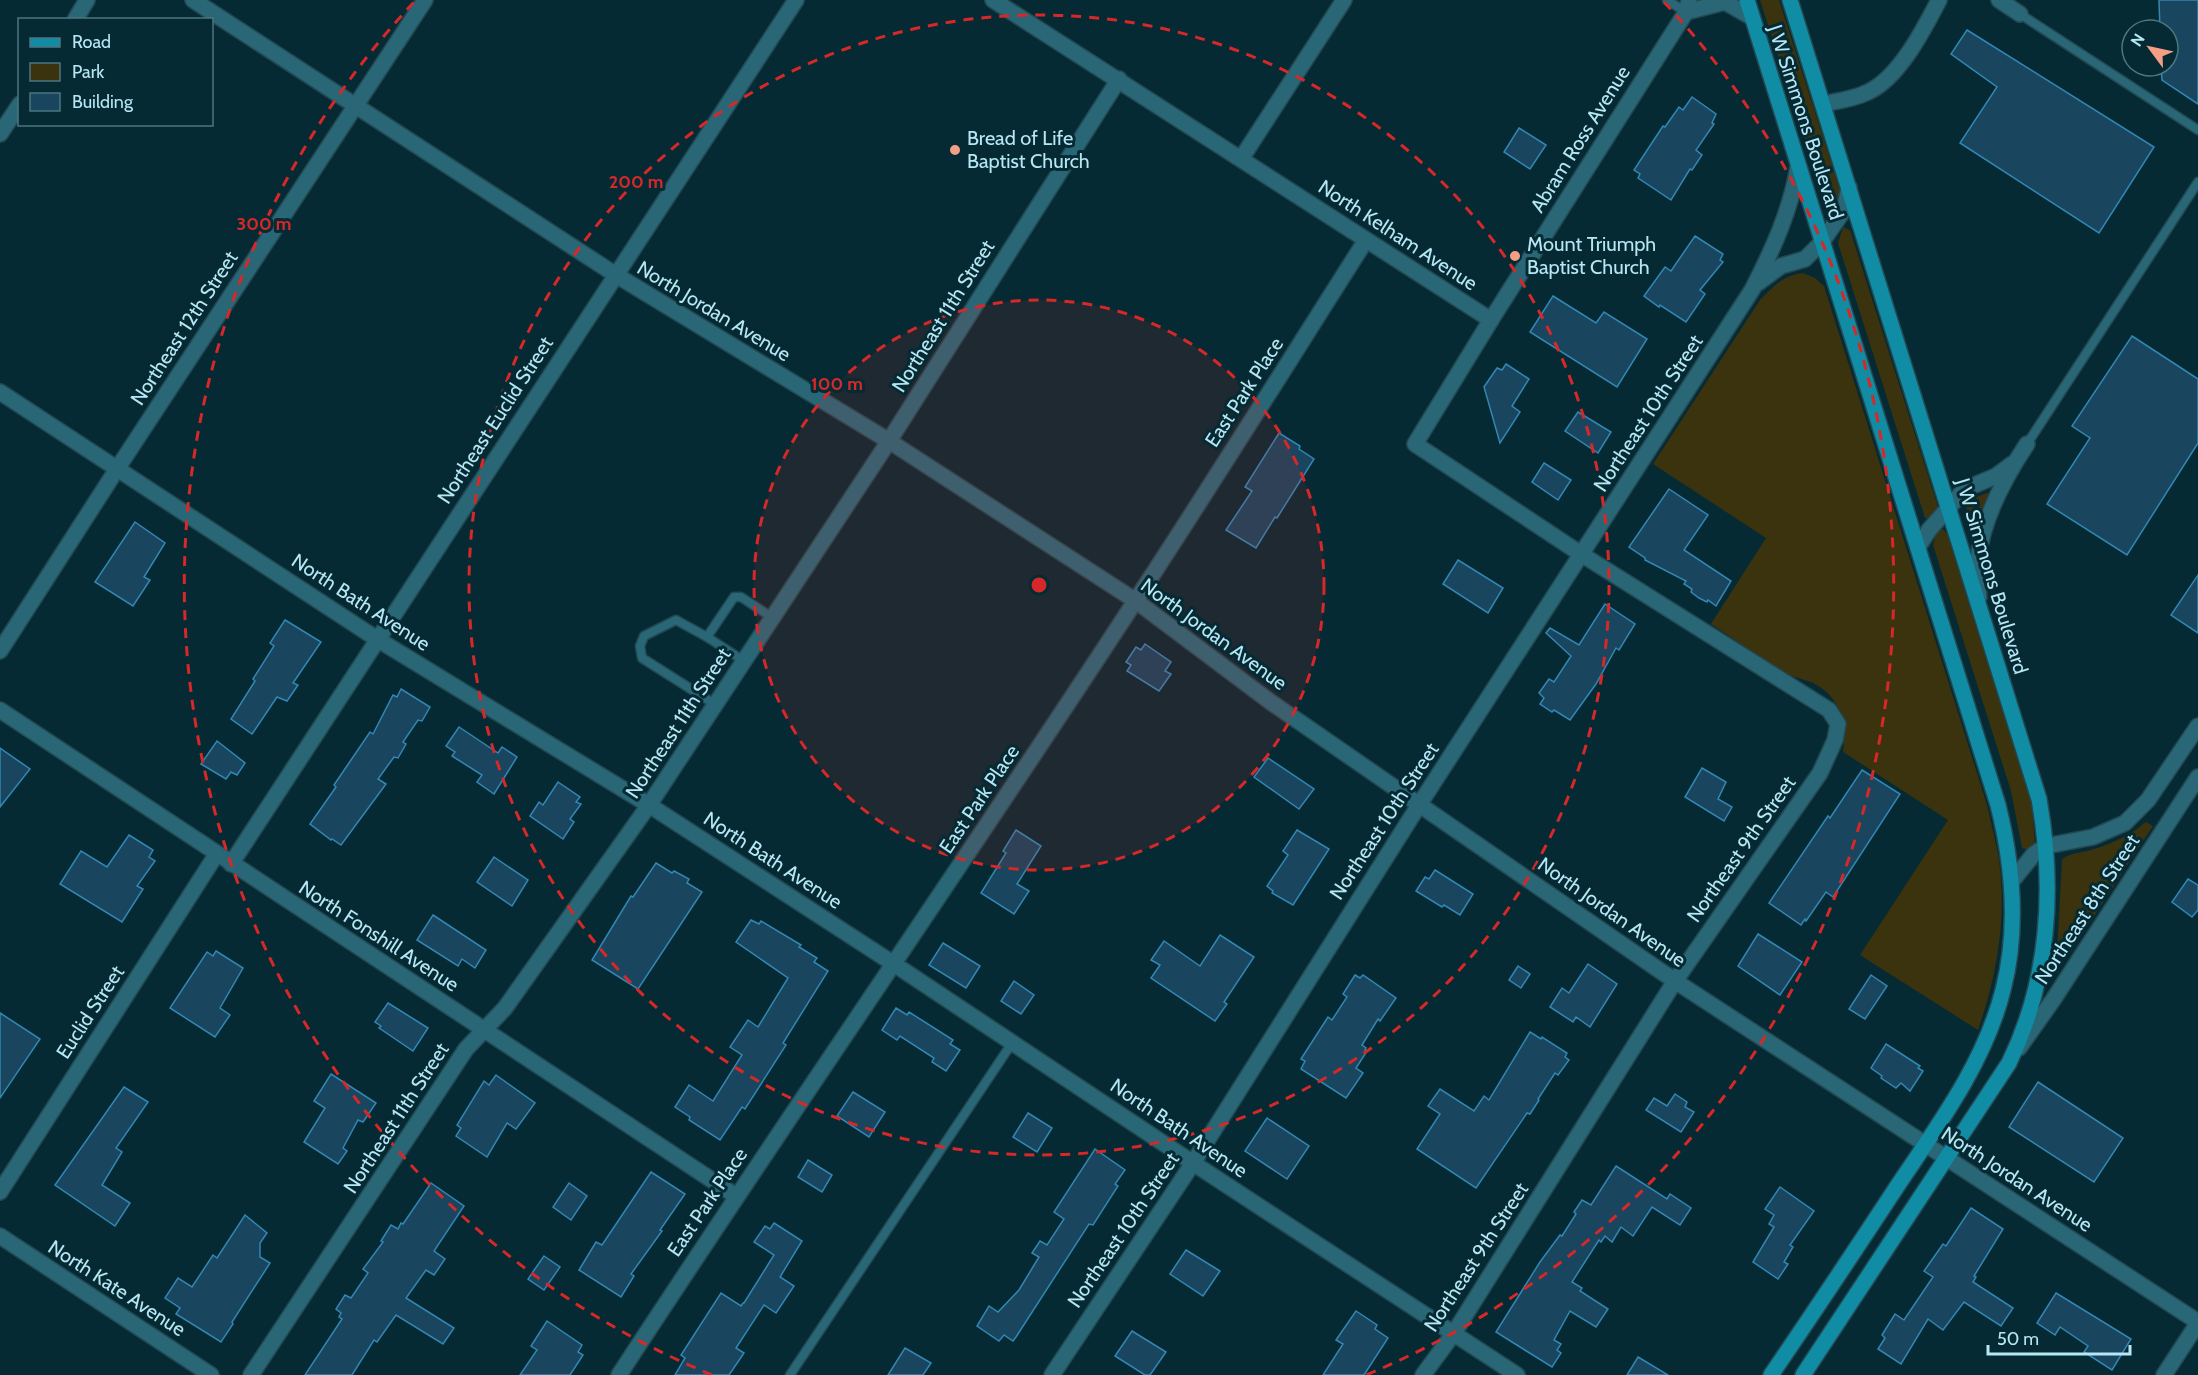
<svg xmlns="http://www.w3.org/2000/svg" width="2198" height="1375" font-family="Cabin,sans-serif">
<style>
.green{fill:#3b330d}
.building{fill:#19455e;stroke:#3287b5;stroke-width:1.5}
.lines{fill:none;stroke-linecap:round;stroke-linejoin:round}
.service-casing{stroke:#224852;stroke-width:11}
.minor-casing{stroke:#224852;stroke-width:18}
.tertiary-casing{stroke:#224852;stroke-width:18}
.secondary-casing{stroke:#224852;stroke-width:18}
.service{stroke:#296777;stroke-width:8}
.minor{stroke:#296777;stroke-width:15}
.tertiary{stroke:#296777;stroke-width:15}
.secondary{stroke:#118ca5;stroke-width:15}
.ring{fill:none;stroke:#d62828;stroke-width:3;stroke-dasharray:10 8}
.poi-dot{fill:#f49e86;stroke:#062a33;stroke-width:2}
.labels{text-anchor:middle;stroke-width:6;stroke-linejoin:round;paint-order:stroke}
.street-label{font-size:20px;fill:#b6e7f5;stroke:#062a33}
.poi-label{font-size:20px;fill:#b6e7f5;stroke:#062a33;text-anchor:start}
.centre{fill:#d62828;stroke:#062a33;stroke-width:3}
.ring-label{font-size:18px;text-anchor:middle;font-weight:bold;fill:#d62828;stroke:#062a33;stroke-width:6;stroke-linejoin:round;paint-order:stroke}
</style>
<rect width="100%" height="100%" fill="#062a33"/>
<g class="green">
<path d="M1760,0H1779L1843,200L1829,214Z"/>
<path d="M1843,227L1850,230L1937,504V510L1932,518H1925L1838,243Z"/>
<path d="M1803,273L1815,278L1824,286L1987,805C1991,823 1996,842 1999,860C2007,918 1997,975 1978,1030L1860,955L1948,820L1843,752C1847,725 1841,698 1815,684C1806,679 1794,678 1785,673C1760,658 1736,640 1711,624L1766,538L1653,464L1760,300C1773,287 1783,275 1803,273Z"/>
<path d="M1987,493L1991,494L1976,532L1966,507L1971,499Z"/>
<path d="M1943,529L1947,534L2032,805L2035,845L2030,851L2022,848L2011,791L1933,545L1936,533Z"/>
<path d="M2146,822L2153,826L2068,956L2061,958L2057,953L2062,859C2072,852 2083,853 2094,849C2116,842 2128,836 2146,822Z"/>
</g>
<g class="building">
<path d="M2159,0H2198V104L2162,80L2161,66H2168V30H2160Z"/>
<path d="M1967,30L2154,147L2099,233L1960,143L1997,87L1951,54Z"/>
<path d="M1692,97L1716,114L1712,123L1714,124L1696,150L1702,155L1692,170L1690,169L1671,200L1638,178L1640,174L1634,170L1663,126L1665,127L1679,107L1683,110Z"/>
<path d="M1519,128L1546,145L1530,169L1504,152Z"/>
<path d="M1695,236L1723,254L1720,260L1723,262L1700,290L1705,294L1686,322L1660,305L1659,307L1644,296L1665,267L1671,271Z"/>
<path d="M1553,296L1596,323L1604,312L1647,339L1617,387L1530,332Z"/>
<path d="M2132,336L2198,379V443L2127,555L2047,504L2090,438L2072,426Z"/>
<path d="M1506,364L1529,379L1512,406L1520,412L1500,443L1484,387L1497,368L1502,370Z"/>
<path d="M1578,412L1611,432L1598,453L1565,431Z"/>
<path d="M1279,433L1300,446L1299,449L1314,459L1277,518L1275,517L1256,548L1226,530L1252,491L1245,487Z"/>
<path d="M1544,463L1571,480L1558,500L1532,482Z"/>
<path d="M1669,489L1708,515L1684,550L1731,581L1716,606L1708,600L1707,602L1699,598L1691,592L1692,589L1684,584L1686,581L1645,560V558L1629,547Z"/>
<path d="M135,522L165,543L144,577L150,580L133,606L95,582Z"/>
<path d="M1458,560L1503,588L1488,613L1443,584Z"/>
<path d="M2198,575V633L2171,615Z"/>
<path d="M1605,604L1635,624L1619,650L1616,648L1596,684L1570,720L1554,710L1552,712L1540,704L1544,698L1539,693L1549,679L1554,682L1571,656L1546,633L1550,628L1579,645Z"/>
<path d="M285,620L321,642L293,683L298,685L287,701L277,697L252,734L231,719L255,681L253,679L274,646L270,643Z"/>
<path d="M1145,644L1171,662L1165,671L1171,674L1159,691L1127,671L1131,665L1126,662L1136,647L1141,650Z"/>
<path d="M401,689L430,707L422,721L418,720L403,742L406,744L398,758L394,757L378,779L386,784L341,845L332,839L331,840L310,824L336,787L334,785L370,732L373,734L393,695L397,697Z"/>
<path d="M459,727L498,753L502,747L517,757L494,794L477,782L482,775L452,756L455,752L446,746Z"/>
<path d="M217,741L245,763L237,775L231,772L226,779L201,764Z"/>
<path d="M0,748L30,769L0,807Z"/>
<path d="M1268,758L1314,789L1299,809L1254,777Z"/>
<path d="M1702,768L1726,782L1718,799L1732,807L1724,821L1685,797Z"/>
<path d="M1862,770L1900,794L1833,897L1826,892L1806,921L1805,919L1801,925L1769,903L1828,816L1830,818Z"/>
<path d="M558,782L580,797L576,802L581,804L570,819L574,822L563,839L530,816L539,802L543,805Z"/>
<path d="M1016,830L1041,846L1017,884L1029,891L1014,914L981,893L1006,853L1003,851Z"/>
<path d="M1297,830L1329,849L1293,905L1272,893L1273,891L1267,886L1288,855L1283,851Z"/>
<path d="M129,835L153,850L149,857L155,861L137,886L143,889L122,922L60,884L81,851L107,867Z"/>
<path d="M494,857L528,880L512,906L477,882Z"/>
<path d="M656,863L672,873L674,871L689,879L687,883L702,892L638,989L592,960L631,896L633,897Z"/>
<path d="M1435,870L1473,894L1460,915L1444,905L1442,907L1416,891L1425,877L1429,879Z"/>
<path d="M2188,879L2198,885V910L2192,917L2172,902Z"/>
<path d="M433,915L486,950L475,968L462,959L458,966L417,940Z"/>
<path d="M751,920L759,924L761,921L801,945L799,947L817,958L814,962L828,971L783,1043L786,1045L745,1109L742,1107L720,1140L689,1120L690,1117L675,1107L689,1085L713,1101L742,1055L730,1047L748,1020L758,1027L788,978L736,942Z"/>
<path d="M1758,934L1802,962L1780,995L1738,966Z"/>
<path d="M1220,935L1254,957L1224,1002L1227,1004L1215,1021L1151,978L1160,965L1151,960L1164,941L1200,966Z"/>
<path d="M943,943L980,966L966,988L929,965Z"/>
<path d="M216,951L243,968L220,1008L230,1015L215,1037L170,1008L207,952L213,956Z"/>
<path d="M1588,964L1617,984L1590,1027L1576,1017L1573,1022L1550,1007L1562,988L1569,993Z"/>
<path d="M1518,966L1530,974L1521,988L1509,980Z"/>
<path d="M1355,975L1360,978L1363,975L1396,998L1380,1021L1378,1019L1362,1045L1366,1048L1365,1050L1367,1051L1356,1068L1363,1073L1346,1098L1301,1069L1305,1061L1301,1059L1328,1017L1332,1020L1347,997L1343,994Z"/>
<path d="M1871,975L1887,986L1865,1019L1849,1009Z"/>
<path d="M1014,981L1034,995L1021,1014L1001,1001Z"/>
<path d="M388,1003L428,1028L413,1051L379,1028L381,1026L375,1022Z"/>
<path d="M896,1008L907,1015L909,1012L953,1040L950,1044L960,1050L946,1071L932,1062L934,1058L900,1036L897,1040L882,1030Z"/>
<path d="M0,1013L40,1039L0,1098Z"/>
<path d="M1530,1032L1541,1039L1542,1037L1567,1053L1565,1057L1569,1060L1558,1075L1555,1073L1538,1099L1539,1100L1530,1114L1527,1113L1476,1188L1417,1149L1440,1114L1428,1106L1440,1089L1474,1111L1484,1096L1489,1100Z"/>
<path d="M1886,1044L1920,1066L1918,1068L1923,1071L1910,1091L1901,1083L1896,1088L1881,1078L1882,1076L1871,1068Z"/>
<path d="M331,1074L376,1103L363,1122L358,1120L343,1148L347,1151L338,1164L304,1142L325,1108L314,1101Z"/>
<path d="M496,1075L535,1103L516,1129L507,1123L487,1157L456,1136L461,1128L457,1125L484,1081L489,1085Z"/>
<path d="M2038,1082L2123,1138L2094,1182L2009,1127Z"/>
<path d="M124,1087L148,1102L116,1148L122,1152L102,1185L130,1203L115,1226L55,1185Z"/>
<path d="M853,1092L885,1112L869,1137L837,1116Z"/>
<path d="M1675,1094L1687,1102L1685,1107L1694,1112L1681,1132L1646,1110L1654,1098L1667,1106Z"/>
<path d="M1028,1113L1052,1128L1037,1152L1013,1137Z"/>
<path d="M1267,1118L1309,1146L1287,1179L1245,1151Z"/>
<path d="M1095,1149L1125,1170L1115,1184L1118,1186L1093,1225L1089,1224L1016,1337L1013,1341L1004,1335L999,1341L977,1326L989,1306L998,1312L1019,1290L1039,1257L1032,1253L1040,1241L1047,1245L1064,1219L1054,1212Z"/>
<path d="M808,1160L832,1175L822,1192L798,1177Z"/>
<path d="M1616,1166L1667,1199L1670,1194L1691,1208L1680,1225L1652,1207L1633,1236L1621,1227L1612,1242L1605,1236L1601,1242L1599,1240L1572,1282L1582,1288L1580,1291L1608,1309L1596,1327L1570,1311L1554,1340L1561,1344L1557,1350L1561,1353L1552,1367L1496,1332L1540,1262L1560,1235L1562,1236L1576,1214L1574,1212L1582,1200L1591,1205Z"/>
<path d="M651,1172L685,1194L660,1230L662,1231L631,1274L634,1276L621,1297L579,1270L596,1242L602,1245Z"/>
<path d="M431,1183L464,1206L434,1251L445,1259L434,1275L426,1270L406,1298L454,1328L443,1344L396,1315L377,1342L374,1340L352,1375H305L342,1319L339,1317L341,1313L336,1309L345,1295L351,1298L368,1273L363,1269L383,1242L381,1241L391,1225L398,1229L401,1223L403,1224Z"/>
<path d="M569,1183L587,1196L571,1220L553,1207Z"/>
<path d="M1780,1187L1814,1211L1790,1245L1793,1247L1784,1262L1788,1264L1778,1279L1753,1262L1774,1227L1769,1224L1774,1215L1765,1209Z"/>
<path d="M1971,1208L2003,1229L1974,1276L1976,1277L1973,1282L2013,1308L2001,1326L1964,1302L1943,1330L1928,1319L1901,1364L1878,1349L1885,1338L1882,1335L1895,1314L1904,1320L1933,1277L1924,1271L1943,1244L1946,1246Z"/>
<path d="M245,1215L267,1233L260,1243V1257L270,1263L232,1322L233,1324L221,1342L176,1314L180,1308L165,1298L178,1278L192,1287L213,1255L217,1258Z"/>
<path d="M774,1223L802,1241L780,1277L794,1286L776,1313L764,1305L736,1348L744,1353L729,1375H675L685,1358L681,1355L721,1293L741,1306L743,1303H744L774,1255L754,1242L765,1226L770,1229Z"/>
<path d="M1186,1250L1220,1271L1203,1296L1170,1274Z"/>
<path d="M544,1256L560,1267L544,1290L528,1279Z"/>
<path d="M2056,1293L2131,1339L2112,1370L2084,1352L2088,1346L2060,1327L2055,1335L2037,1323Z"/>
<path d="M1356,1311L1377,1325L1375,1329L1388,1338L1364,1375H1323L1343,1344L1336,1340Z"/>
<path d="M547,1321L582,1345L578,1352L583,1355L570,1375H520L537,1350L531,1346Z"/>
<path d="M1132,1331L1166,1352L1150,1375H1145L1115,1356Z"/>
<path d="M905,1348L931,1363L923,1375H888Z"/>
<path d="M1638,1357L1668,1375H1627Z"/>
</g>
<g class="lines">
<defs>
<g id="service">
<path d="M1667,0L1686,12"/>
<path d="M2020,14L2198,130"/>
<path d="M2027,444L2198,182"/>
<path d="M707,637L734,597H741L773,618"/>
<path d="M716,705L642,658L640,646L644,636L676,620L707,637L744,661"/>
<path d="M790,1375L1012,1043"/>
</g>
<g id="minor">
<path d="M193,0L616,275L889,441L1136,601L1272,703L1675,981L2198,1322"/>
<path d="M993,0L1491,320L1415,444L1581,554L1829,710L1838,724L1835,740L1820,773L1675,981L1454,1333L1423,1375"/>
<path d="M1999,0L2020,14"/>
<path d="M1686,12L1725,2L1751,17"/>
<path d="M75,20L87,0"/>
<path d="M1823,104C1838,101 1854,99 1868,92C1899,78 1924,29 1939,0"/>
<path d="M0,134L20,104"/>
<path d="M1241,159L1344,0"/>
<path d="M1758,283L1781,266L1805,259L1822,242L1844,210L1849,187"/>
<path d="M1491,320L1686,12L1689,0"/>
<path d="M0,392L377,639L649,805L894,964L1193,1163L1517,1375"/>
<path d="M1918,547L1929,530L1965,489L1996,476L2012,464"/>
<path d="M1979,597C1978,585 1976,572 1978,560C1982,520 2005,477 2027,444"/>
<path d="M0,651L117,469L425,0"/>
<path d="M0,710L736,1196"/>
<path d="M231,864L796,0"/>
<path d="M0,1192L216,855"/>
<path d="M0,1236L211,1375"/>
<path d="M251,1375L466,1049L505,1008L649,805L889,441L1119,79"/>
<path d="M619,1375C788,1116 965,862 1134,603C1213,483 1289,361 1366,240"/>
<path d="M1052,1375L1193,1163L1419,805L1752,290C1773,249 1790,212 1798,167"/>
<path d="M2164,1375L2198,1323"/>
</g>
<g id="tertiary">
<path d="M2012,881L2034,854L2046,846L2093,837L2125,823L2148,800L2198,726"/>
<path d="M2019,1048L2053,1000L2198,777"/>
</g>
<g id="secondary">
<path d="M1747,0L1998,805C2013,865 2019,928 2003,990C1985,1062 1939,1124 1898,1185C1856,1249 1814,1312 1771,1375"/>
<path d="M1790,0L2039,799C2055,888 2049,981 2009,1063L1803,1375"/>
</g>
</defs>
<use href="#service" class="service-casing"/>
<use href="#minor" class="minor-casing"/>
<use href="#tertiary" class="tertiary-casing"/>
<use href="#secondary" class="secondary-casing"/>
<use href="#service" class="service"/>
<use href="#minor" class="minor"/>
<use href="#tertiary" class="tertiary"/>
<use href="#secondary" class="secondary"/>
</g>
<circle cx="1039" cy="585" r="285" fill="#d62828" fill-opacity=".12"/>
<g class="ring">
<circle cx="1039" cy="585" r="285"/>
<circle cx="1039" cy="585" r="570"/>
<path d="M712 1375A855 855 0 0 1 414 2M1664 2A855 855 0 0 1 1366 1375"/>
</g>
<g class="poi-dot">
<circle cx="955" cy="150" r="6"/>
<circle cx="1515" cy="256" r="6"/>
</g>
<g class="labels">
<g class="street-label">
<text transform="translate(1806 122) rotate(72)" y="7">J W Simmons Boulevard</text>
<text transform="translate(1580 139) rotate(-58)" y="7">Abram Ross Avenue</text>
<text transform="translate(1398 235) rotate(33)" y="7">North Kelham Avenue</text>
<text transform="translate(714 311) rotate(31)" y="7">North Jordan Avenue</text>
<text transform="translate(943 316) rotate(-58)" y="7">Northeast 11th Street</text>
<text transform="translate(184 328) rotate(-57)" y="7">Northeast 12th Street</text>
<text transform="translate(1244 392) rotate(-57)" y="7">East Park Place</text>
<text transform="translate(1648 413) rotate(-57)" y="7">Northeast 10th Street</text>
<text transform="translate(495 420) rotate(-57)" y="7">Northeast Euclid Street</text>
<text transform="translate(1992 576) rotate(73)" y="7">J W Simmons Boulevard</text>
<text transform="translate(361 602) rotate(33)" y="7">North Bath Avenue</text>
<text transform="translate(1214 634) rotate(36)" y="7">North Jordan Avenue</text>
<text transform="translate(678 723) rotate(-57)" y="7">Northeast 11th Street</text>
<text transform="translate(979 799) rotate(-56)" y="7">East Park Place</text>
<text transform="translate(1384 821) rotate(-57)" y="7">Northeast 10th Street</text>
<text transform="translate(1741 849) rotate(-55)" y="7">Northeast 9th Street</text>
<text transform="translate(773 860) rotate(33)" y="7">North Bath Avenue</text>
<text transform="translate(2087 909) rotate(-57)" y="7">Northeast 8th Street</text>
<text transform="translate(1612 912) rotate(35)" y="7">North Jordan Avenue</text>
<text transform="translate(379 936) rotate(33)" y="7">North Fonshill Avenue</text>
<text transform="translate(90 1012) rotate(-57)" y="7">Euclid Street</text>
<text transform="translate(396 1118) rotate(-57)" y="7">Northeast 11th Street</text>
<text transform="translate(1179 1128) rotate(34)" y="7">North Bath Avenue</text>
<text transform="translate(2017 1179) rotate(33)" y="7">North Jordan Avenue</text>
<text transform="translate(707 1202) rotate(-56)" y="7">East Park Place</text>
<text transform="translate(1123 1230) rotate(-56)" y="7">Northeast 10th Street</text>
<text transform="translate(1476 1257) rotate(-57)" y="7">Northeast 9th Street</text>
<text transform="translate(117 1288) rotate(33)" y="7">North Kate Avenue</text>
</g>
<g class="poi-label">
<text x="967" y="145">Bread of Life<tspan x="967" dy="23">Baptist Church</tspan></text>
<text x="1527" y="251">Mount Triumph<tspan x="1527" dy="23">Baptist Church</tspan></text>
</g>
</g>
<circle cx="1039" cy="585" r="9" class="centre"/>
<g class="ring-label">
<text x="636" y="188">200 m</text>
<text x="264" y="230">300 m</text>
<text x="837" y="390">100 m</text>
</g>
<rect x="18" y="18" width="195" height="108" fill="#062a33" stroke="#4c7681" stroke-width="1.5"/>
<rect x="30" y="38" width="30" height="9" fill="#118ca5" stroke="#4c7681" stroke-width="1.5"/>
<text x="72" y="48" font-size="18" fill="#b6e7f5">Road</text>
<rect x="30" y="63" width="30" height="18" fill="#3b330d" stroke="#4c7681" stroke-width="1.5"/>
<text x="72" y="78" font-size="18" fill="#b6e7f5">Park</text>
<rect x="30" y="93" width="30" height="18" fill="#19455e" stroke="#4c7681" stroke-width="1.5"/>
<text x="72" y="108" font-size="18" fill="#b6e7f5">Building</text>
<g transform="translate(2150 48) rotate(303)"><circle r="28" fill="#062a33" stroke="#4c7681" stroke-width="1.5"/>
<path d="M0-4.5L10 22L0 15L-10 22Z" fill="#f49e86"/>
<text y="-9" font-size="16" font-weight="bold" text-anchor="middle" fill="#b6e7f5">N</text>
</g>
<path d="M1988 1345v9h142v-9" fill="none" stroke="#b6e7f5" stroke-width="3"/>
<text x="1997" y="1345" font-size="18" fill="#b6e7f5" stroke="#062a33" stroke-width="4.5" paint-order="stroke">50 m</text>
</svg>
